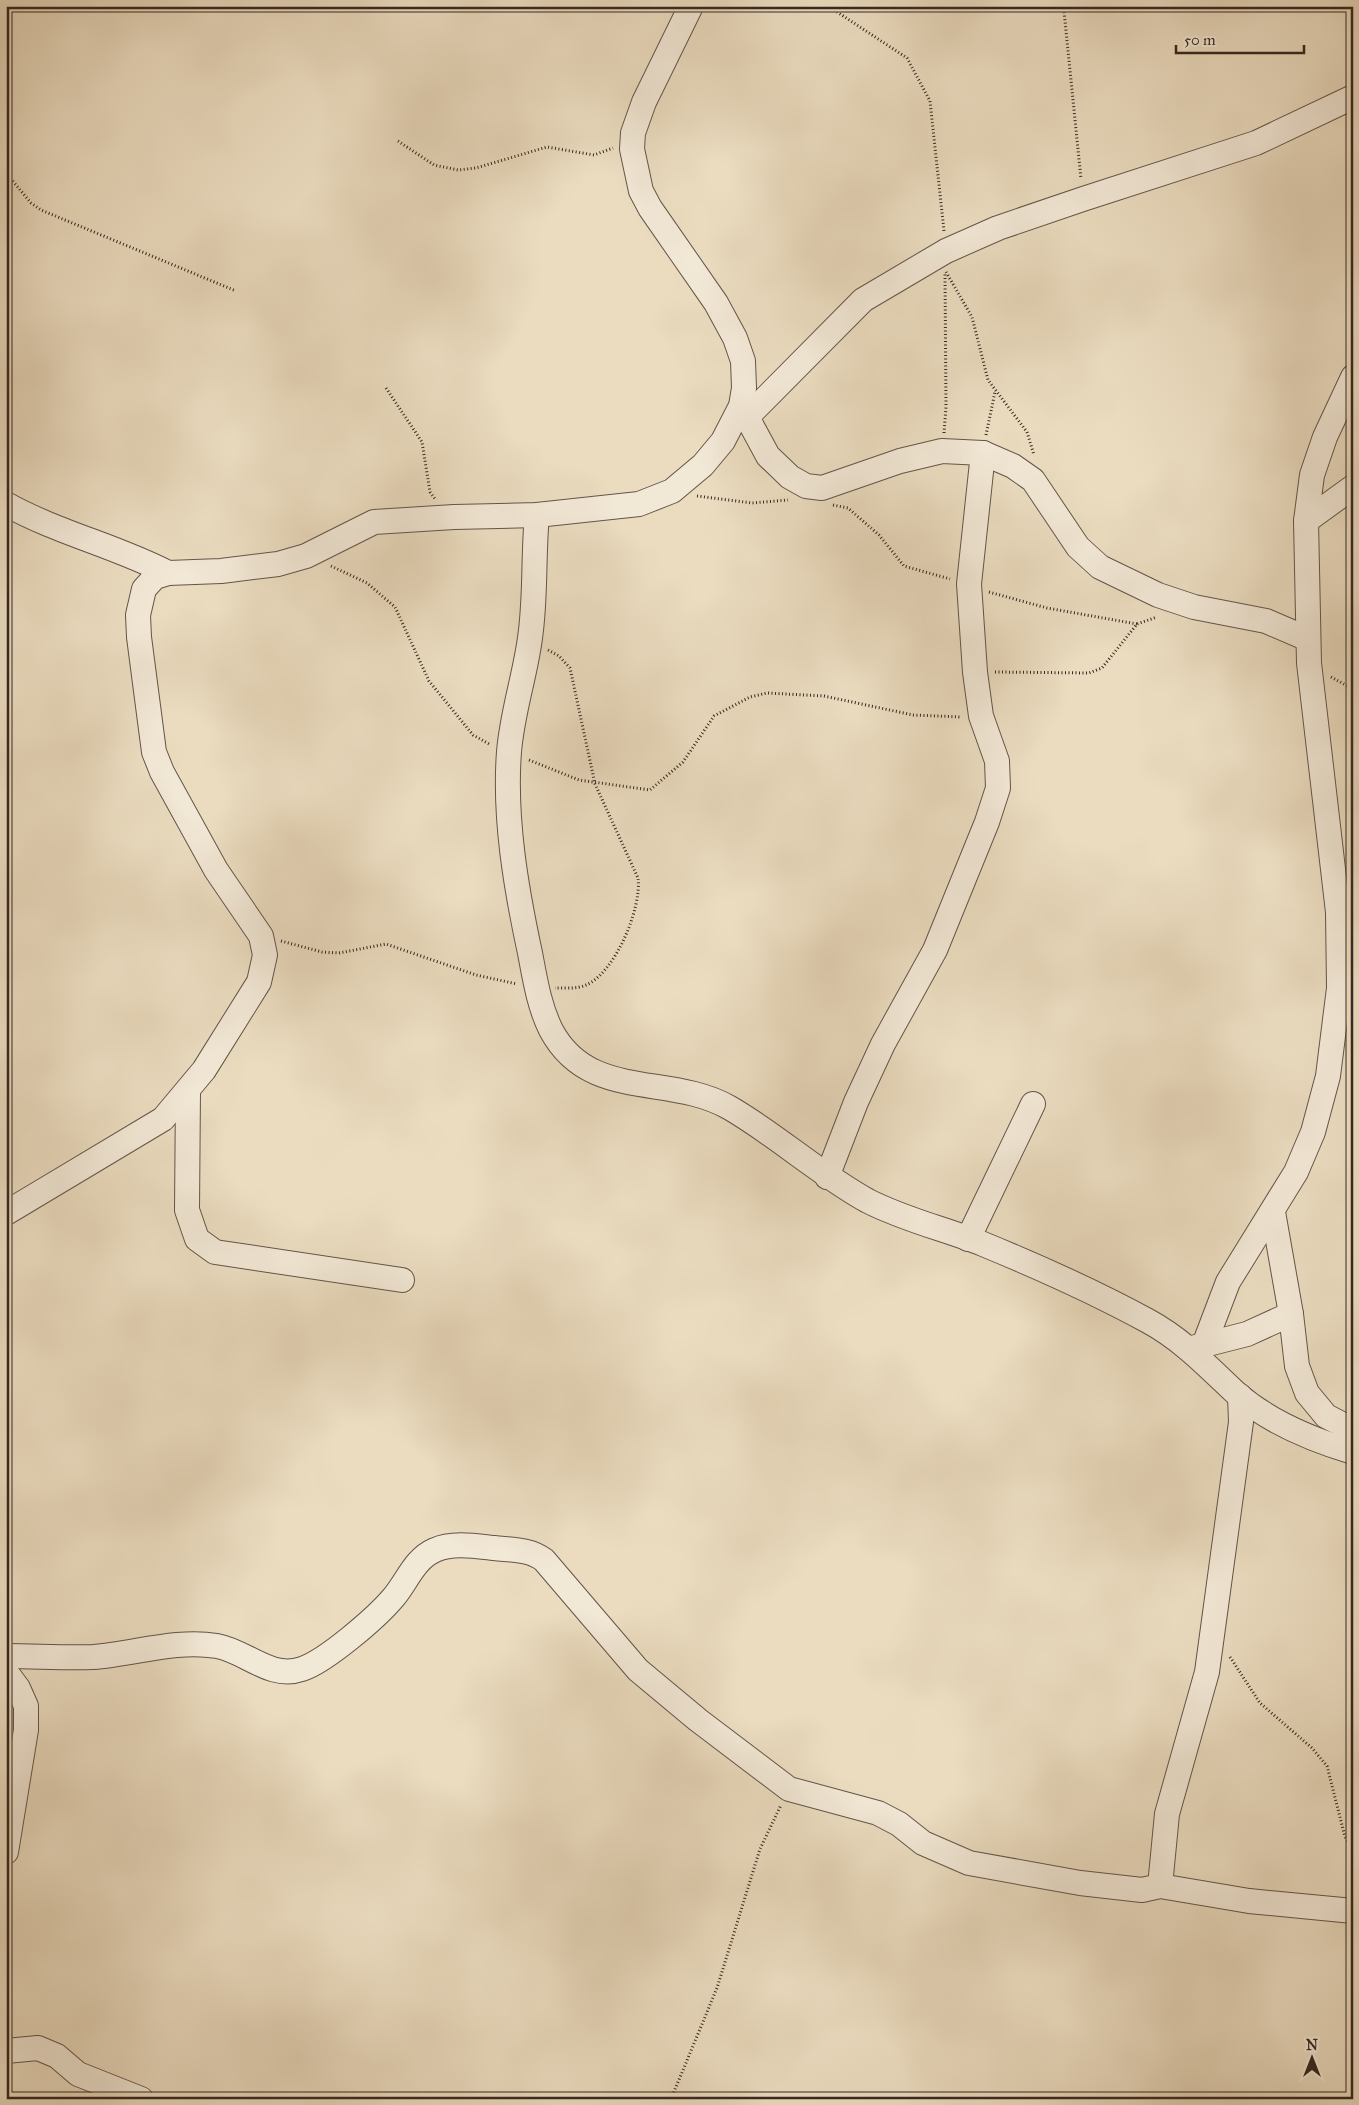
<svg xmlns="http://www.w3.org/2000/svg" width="1359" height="2105" font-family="'IM FELL Great Primer',serif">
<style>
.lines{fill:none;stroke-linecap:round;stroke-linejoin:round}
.minor-casing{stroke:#635549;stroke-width:26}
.path{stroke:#362821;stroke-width:3;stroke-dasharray:1 2.5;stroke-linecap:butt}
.minor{stroke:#f2e8d6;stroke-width:24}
</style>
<rect width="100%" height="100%" fill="#ebdcc0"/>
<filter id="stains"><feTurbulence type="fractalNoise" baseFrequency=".004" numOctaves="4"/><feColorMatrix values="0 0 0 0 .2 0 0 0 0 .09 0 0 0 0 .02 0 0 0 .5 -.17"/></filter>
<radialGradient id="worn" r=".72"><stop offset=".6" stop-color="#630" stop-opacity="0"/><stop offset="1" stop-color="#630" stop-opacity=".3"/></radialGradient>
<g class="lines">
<defs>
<g id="minor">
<path d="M741,406L768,456L790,477L806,486L822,488L900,461L942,451L983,453L1013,466L1033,480L1078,547L1100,567L1158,595L1194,607L1266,621L1308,639"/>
<path d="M748,416L863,300L946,251L998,228L1083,199L1256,143L1353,97"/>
<path d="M6,504C58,533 116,546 168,573"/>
<path d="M537,515C533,556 536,597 530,638C525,676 512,713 509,752C504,818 516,888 530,953C535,979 539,1006 551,1030C589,1102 670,1073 730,1108C778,1136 819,1174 868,1201C905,1220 945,1229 983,1244C1039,1267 1095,1292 1148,1321C1183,1340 1208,1367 1237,1394C1268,1421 1313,1440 1353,1452"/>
<path d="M1306,521L1353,487"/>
<path d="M188,1090L187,1210L197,1239L215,1252L402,1280"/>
<path d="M827,1177L856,1102L883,1044L935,950L987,822L998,788L997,761L981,716L975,672L969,584L983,453"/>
<path d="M1273,1212L1291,1314L1297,1366L1307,1393L1326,1416L1353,1430"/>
<path d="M6,1213L163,1119L204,1070L259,982L265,955L261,936L216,870L162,772L154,752L139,637L138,615L144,589L155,577L168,573L221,571L278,564L306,556L374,522L454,517L537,515L639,504L672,491L703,465L723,441L741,406L744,388L743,361L735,338L716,303L650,208L641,191L632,149L633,133L644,102L691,6"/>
<path d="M968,1239L1033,1104"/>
<path d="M1204,1345L1228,1282L1296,1172L1313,1132L1328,1076L1339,988L1338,912L1309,663L1306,521L1312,475L1325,437L1353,377"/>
<path d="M1192,1348L1247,1334L1291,1314"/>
<path d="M6,1656C35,1656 64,1658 93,1657C134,1654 176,1639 217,1646C246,1651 270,1680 302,1669C326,1661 376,1618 393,1598C407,1582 414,1559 435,1550C452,1542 476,1546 494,1548C512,1550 530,1549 544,1560L638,1670L698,1720L789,1789L878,1813L899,1824L923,1843L969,1863L1080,1883L1142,1890L1160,1886L1249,1901L1353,1911"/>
<path d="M6,1672L18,1688L26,1706V1730L6,1852"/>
<path d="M1160,1886L1167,1814L1207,1672L1241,1422L1240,1396"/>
<path d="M6,2051L38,2048L57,2056L78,2074L141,2099"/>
</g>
</defs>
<use href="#minor" class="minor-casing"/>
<g class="path">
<path d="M828,6L907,58L930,101L944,231"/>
<path d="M1061,6L1064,11L1081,179"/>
<path d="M192,10L195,6"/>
<path d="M398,141L434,165L458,170L476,168L547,147L594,155L613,148"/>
<path d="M6,173L31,203L41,210L236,291"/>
<path d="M946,272L972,317L988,380L1027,432L1034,455"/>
<path d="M386,388L422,442L430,492L435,499"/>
<path d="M944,433L946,407L945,274"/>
<path d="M986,435L995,392"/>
<path d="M697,496L752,503L788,500"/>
<path d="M833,505L848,508L879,535L904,566L950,579"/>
<path d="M331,566L367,583L395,607L429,681L473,735L491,745"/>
<path d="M989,592L1047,608L1137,624"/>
<path d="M548,650L559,656L570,668L595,784L638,878C642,908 615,973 586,985C577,989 565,988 555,988"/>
<path d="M995,672L1089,673L1102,668L1137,624L1157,617"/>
<path d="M1331,677L1353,689"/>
<path d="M529,760L579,780L650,790L683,762L714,716L750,697L767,693L824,696L913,715L961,717"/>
<path d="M281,941L322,952L339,953L386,944L476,975L517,984"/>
<path d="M1230,1657L1260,1703L1312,1748L1327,1766L1345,1837L1353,1848"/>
<path d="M671,2099L717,1988L760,1849L781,1805"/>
</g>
<use href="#minor" class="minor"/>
</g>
<rect width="1359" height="2105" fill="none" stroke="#ebdcc0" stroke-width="25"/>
<rect x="8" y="8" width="1344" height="2090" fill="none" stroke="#362821" stroke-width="2.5"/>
<rect x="12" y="12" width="1334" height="2080" fill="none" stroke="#362821"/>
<g transform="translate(1312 2058)" stroke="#f2e8d6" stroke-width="4" paint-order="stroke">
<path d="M0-4L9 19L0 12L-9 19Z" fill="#362821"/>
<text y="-8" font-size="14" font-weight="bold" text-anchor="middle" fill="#362821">N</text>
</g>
<path d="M1176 45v8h128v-8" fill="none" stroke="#362821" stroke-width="2.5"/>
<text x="1184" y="45" font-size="15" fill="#362821" stroke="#f2e8d6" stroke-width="4" paint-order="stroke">50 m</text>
<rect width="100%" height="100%" filter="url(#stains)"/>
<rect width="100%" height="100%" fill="url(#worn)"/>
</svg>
